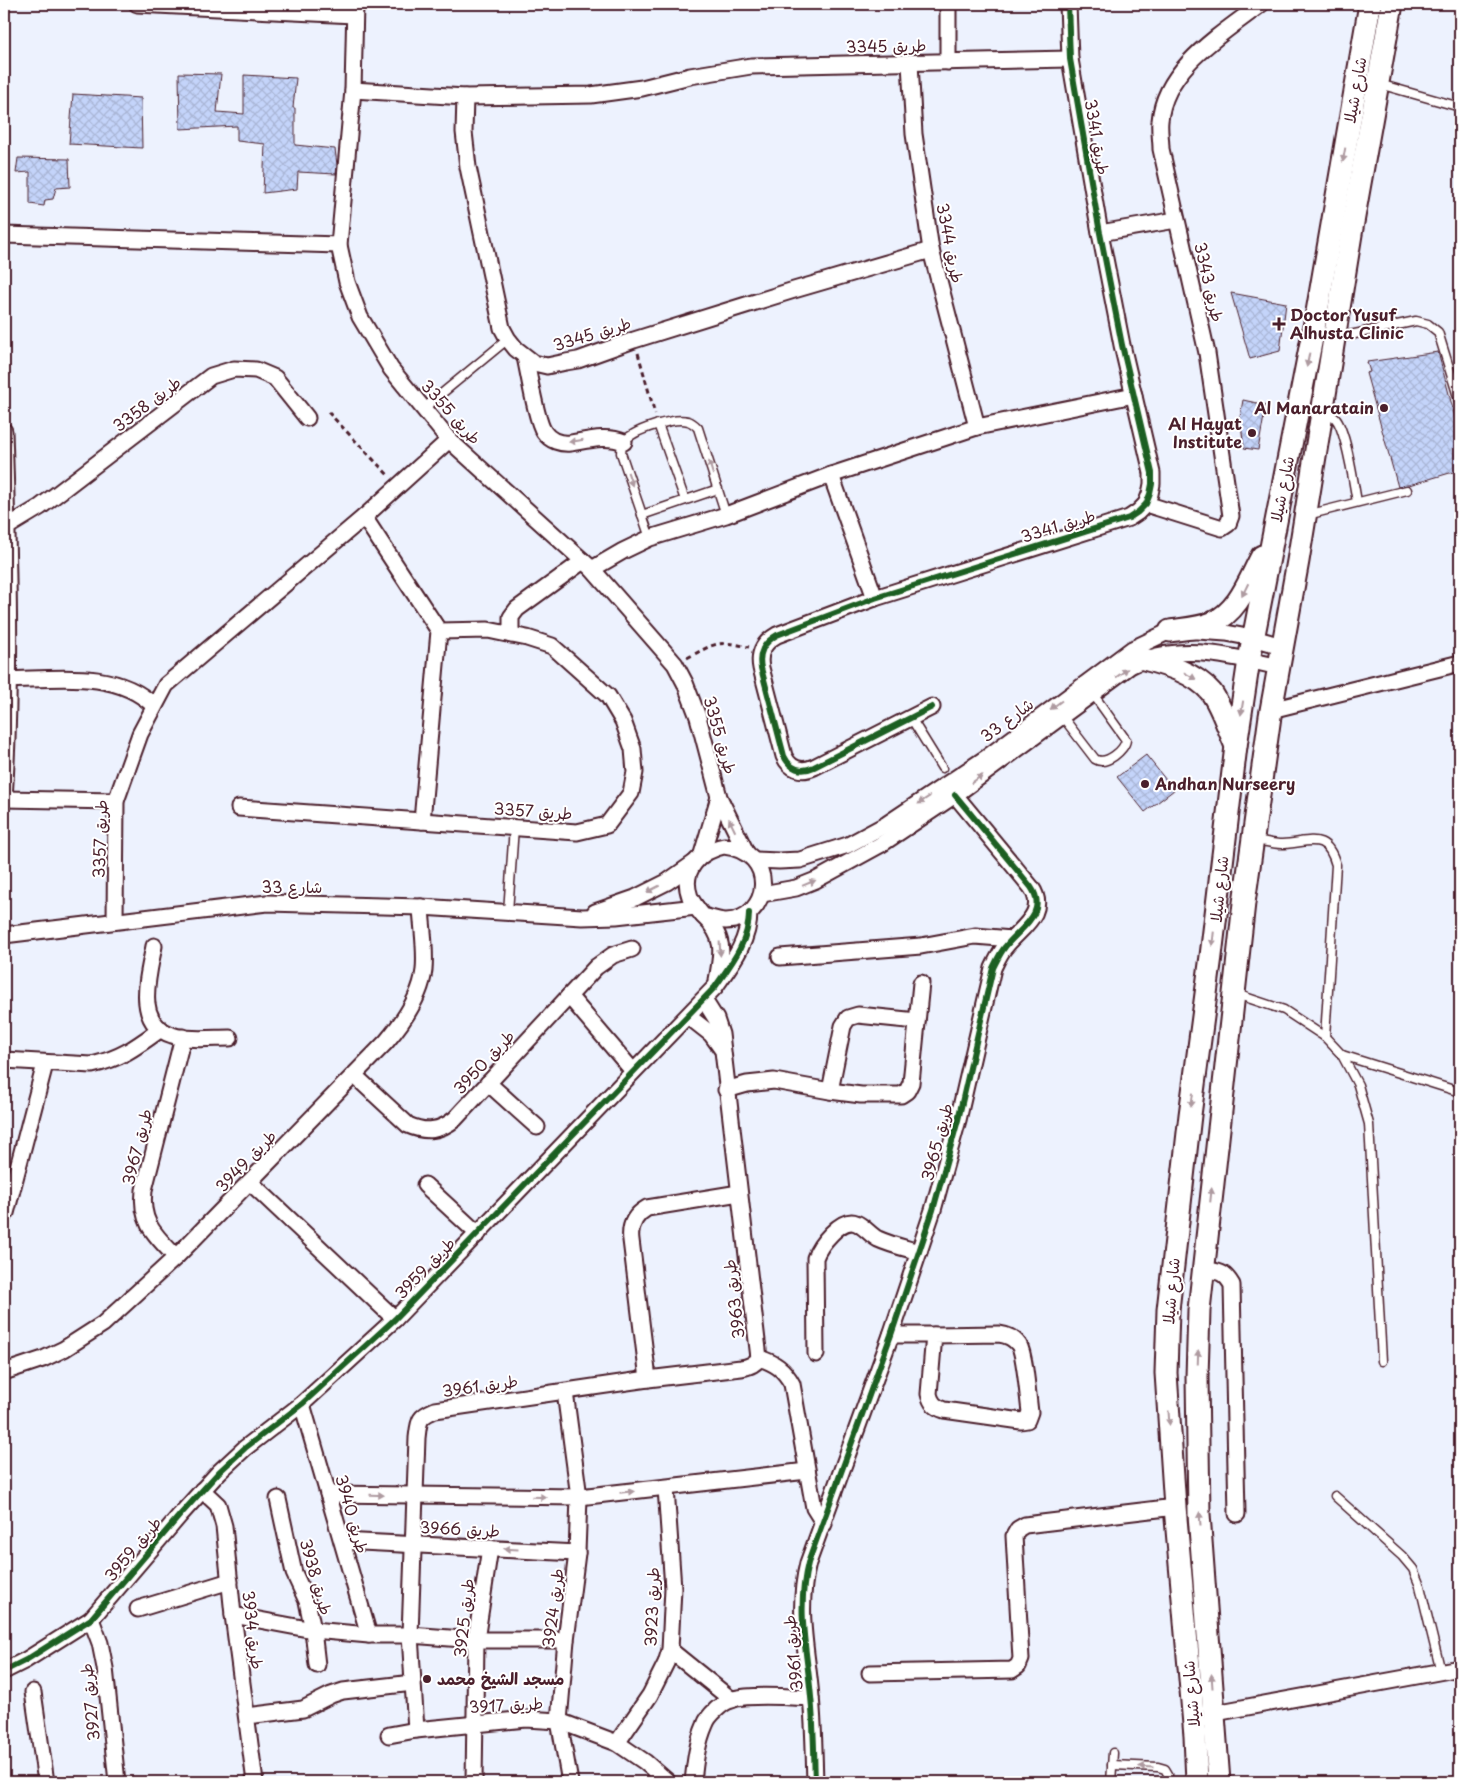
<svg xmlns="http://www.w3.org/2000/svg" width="1464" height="1786" font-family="'Playpen Sans','Playpen Sans Arabic',sans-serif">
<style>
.building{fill:url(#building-cross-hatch);stroke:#4a1f2b}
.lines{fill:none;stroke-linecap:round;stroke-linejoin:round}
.lane-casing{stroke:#4a1f2b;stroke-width:11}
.street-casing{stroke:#4a1f2b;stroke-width:19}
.secondary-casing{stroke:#4a1f2b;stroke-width:25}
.path{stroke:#4a1f2b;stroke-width:3;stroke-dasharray:5 4;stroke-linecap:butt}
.lane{stroke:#fff;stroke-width:8}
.street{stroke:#fff;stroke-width:15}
.secondary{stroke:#fff;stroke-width:21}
.cycleway-casing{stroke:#fff;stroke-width:9}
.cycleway{stroke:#1b5e20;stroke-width:6}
.oneway{fill:#ae9aa0}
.poi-dot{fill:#4a1f2b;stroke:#fff;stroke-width:2}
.labels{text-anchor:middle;stroke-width:4;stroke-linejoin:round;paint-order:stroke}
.street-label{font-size:16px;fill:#4a1f2b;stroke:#fff}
.poi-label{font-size:16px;font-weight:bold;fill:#4a1f2b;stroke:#fff;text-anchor:start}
</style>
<defs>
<pattern id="building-cross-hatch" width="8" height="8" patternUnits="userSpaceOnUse" patternTransform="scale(1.25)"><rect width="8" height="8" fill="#c4d4fa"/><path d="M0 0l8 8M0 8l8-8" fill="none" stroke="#aab6d6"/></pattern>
</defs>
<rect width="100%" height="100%" fill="#edf2fe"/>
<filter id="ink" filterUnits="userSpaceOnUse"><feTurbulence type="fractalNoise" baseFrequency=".02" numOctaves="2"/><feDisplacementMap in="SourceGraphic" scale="10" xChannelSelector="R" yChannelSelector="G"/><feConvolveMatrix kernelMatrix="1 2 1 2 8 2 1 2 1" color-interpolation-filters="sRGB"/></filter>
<g filter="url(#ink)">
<g class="building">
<path d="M179,73L221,74L217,112L244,114V75L296,78L293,108H295V145L335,149L337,165L336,174L298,172L297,189L263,193L265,144L237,141V126L180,129Z"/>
<path d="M73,94L141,98L142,148L69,144Z"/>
<path d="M18,158L69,159L70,187L56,188L53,199L45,200L44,206L30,204V172L16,173Z"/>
<path d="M1231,293L1286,303L1280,351L1250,359Z"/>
<path d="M1438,352L1460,436V470L1409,485L1398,487L1366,373L1370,372L1367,362Z"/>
<path d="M1243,400L1266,405L1258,450L1244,448L1240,417Z"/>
<path d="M1146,755L1174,790L1145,812L1117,777Z"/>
</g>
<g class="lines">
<defs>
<g id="lane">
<path d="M1379,84L1460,107"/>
<path d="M1336,338L1416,321L1428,324L1438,332L1460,403"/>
<path d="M423,409L508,339"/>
<path d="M1324,412C1328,414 1332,415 1335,418C1346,429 1354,485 1357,502"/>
<path d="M658,424L685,500"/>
<path d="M642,515L718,489"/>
<path d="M1307,515L1407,490"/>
<path d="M650,538L621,453C621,449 622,445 624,442C632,430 675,417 688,421C692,422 695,425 698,428L726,515"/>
<path d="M1062,716L1095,759C1106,766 1125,750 1126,740L1093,694"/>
<path d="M911,718L942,768"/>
<path d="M1255,840C1264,841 1273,844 1282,844C1309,843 1326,830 1336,865L1325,1037"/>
<path d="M508,912L514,827"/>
<path d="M1236,994L1284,1010L1325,1037L1342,1055L1358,1085L1369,1124L1382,1361"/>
<path d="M1342,1055L1460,1092"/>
<path d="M1335,1496L1402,1556L1413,1569L1420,1586L1441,1672"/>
<path d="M1112,1765L1158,1767L1165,1769L1168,1774V1782"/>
<path d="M1111,1782L1113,1753"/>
</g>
<g id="street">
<path d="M137,4L354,15"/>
<path d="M355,4L353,90L339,245L347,282L360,317L391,369L449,440L592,569L675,664L685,683L698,717L719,797L746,852"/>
<path d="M948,62V4"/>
<path d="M910,63L914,134L931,250L977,427"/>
<path d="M353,90L465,97L591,95L642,88L690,76L751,66L1070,59"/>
<path d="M465,97L464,132L468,167L502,328L508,339L516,349L534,363L547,366L566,362L578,360L634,340L794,290L931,250"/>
<path d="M1100,233L1176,220"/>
<path d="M4,235L339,245"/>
<path d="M525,357C529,374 536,420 544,432C550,441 561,444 571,443C589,440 607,435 624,442"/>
<path d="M4,431C8,553 12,677 4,799"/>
<path d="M831,475L875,598"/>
<path d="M1146,504L1222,528L1228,524L1231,516L1207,353L1161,149C1161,140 1159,130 1160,121C1164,68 1222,34 1261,4"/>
<path d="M364,517L439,631L422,821"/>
<path d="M7,527L40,507L211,376L234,369L256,370L275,378L307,418"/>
<path d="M592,569L623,551L650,538L726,515L831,475L977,427L1134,395"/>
<path d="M511,635V617L517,609L583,561"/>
<path d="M8,680C56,679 117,669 154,706"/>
<path d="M932,707L814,767C801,773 790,769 784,756L761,668C758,653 763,643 777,635L875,598L1129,518L1138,512L1146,504L1150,494L1152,484V473L1122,345L1100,233L1070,59L1068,4"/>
<path d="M1271,710L1460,663"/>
<path d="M4,799L116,801"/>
<path d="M239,808L577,832L607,825L631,793L635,772L633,749L623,721L608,696L552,646L527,638L488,630L439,631"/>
<path d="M724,846C779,852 771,920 726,921C719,921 711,918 703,916C698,910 693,904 690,897C680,870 700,851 724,846Z"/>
<path d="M702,854L719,797"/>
<path d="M755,860L779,861L800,860L848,845L887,824L986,758L1132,649L1170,631H1198L1226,633L1253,638L1282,646"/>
<path d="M762,894L796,888L816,880L880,845L955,795L1130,666C1177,641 1231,656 1279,667"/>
<path d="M595,912L635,898L667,882L694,863"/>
<path d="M703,916C726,937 722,953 717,980"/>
<path d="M115,921L116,801L140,734L166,685L364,517L449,440"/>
<path d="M4,935L267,903L421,907L582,917L616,916L696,907"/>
<path d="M154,946C149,974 133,1023 172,1035C189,1041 212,1038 230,1038"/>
<path d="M780,957L921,946L975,936L1012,939"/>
<path d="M569,996L633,1071"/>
<path d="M704,1000L716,1019L721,1034L759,1358C775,1363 784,1369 792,1384L814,1508L824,1524"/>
<path d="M688,1016L711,1034L721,1048"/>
<path d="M4,1060L92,1065C122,1058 136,1047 161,1029"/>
<path d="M354,1075L408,1125C426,1133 440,1131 455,1119L596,967L613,955L632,949"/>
<path d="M488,1083L537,1127"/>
<path d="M726,1090L747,1084L774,1081L830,1091L861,1095H901L907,1091L911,1083L921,983"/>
<path d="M830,1091L843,1026L848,1018L858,1015L917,1021"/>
<path d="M250,1182L395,1319"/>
<path d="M425,1185L478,1234"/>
<path d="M4,1213H6L45,1064"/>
<path d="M176,1257C155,1235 140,1223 144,1190L183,1037"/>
<path d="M1204,1269C1219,1272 1224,1271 1232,1285L1237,1514"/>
<path d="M999,1334C1007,1335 1014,1338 1019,1345C1025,1355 1028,1398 1030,1412L1027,1420L1021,1421L944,1410C935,1407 931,1403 929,1394L934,1335Z"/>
<path d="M891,1335H934"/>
<path d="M816,1354L815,1258C819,1246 841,1217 856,1223C864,1226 870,1235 878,1239C891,1245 905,1248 919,1252"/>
<path d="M4,1372L43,1359L64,1349L103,1324L176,1257L386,1042C403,1022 421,997 424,970C426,949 422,928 421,907"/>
<path d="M648,1379L631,1240C629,1225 635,1215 647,1208L739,1193"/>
<path d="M565,1392L579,1497L577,1553L566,1640L559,1721L570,1782"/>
<path d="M302,1404L369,1635"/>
<path d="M202,1490L218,1505L224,1526L233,1615L255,1782"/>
<path d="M328,1494L579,1497L807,1471"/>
<path d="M278,1499L294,1573L307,1601L313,1630L317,1665"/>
<path d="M342,1541L577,1553"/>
<path d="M138,1609L230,1581"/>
<path d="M233,1615L313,1630L369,1635H410L476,1640H566"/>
<path d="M91,1619L100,1643L105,1668L117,1782"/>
<path d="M670,1650L732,1700"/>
<path d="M4,1671L26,1660L91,1619L180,1515L219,1472L245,1448L302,1404L395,1319L715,987C731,964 749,942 749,913"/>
<path d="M870,1673L1012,1670L1018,1666L1021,1659L1014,1536L1018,1529L1025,1525L1175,1507"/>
<path d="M33,1692L46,1782"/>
<path d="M1215,1713L1460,1668"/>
<path d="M247,1716L303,1709L331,1695L343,1691L413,1683"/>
<path d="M416,1730L410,1635L417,1438C419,1421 418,1417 435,1410L648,1379L741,1368C748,1367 755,1365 759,1358"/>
<path d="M389,1735L416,1730L526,1719L559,1721L617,1743L645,1762L668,1782"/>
<path d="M617,1743L650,1695L666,1663L670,1650L673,1588L666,1488"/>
<path d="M474,1782L476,1640L490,1548"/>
<path d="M693,1782C695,1763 697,1743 705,1725C708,1715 723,1702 733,1699C752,1694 790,1697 811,1698"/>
<path d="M815,1782C814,1754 814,1726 811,1697C807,1650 796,1611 808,1563L891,1335L933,1210L958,1120L993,968C997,960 1000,953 1005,947C1020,928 1049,913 1031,887L955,795"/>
</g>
<g id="secondary">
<path d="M1170,631C1183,629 1199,628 1212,623C1239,611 1249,580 1262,556"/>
<path d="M1144,659C1167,665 1195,673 1211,692C1222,707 1228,729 1236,746"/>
<path d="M1197,1782L1195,1736L1175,1507L1166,1373L1168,1310L1190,1115L1211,956L1236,746L1249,660L1317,312L1370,4"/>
<path d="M1219,1782L1199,1514L1197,1377L1199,1310L1244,903L1270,716L1298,561L1352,228L1392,4"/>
</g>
</defs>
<use href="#lane" class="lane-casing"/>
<use href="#street" class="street-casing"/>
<use href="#secondary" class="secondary-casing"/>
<g class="path">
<path d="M638,353L655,414"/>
<path d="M328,412L389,476"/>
<path d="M687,658C716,643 716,640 749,647"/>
</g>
<use href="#lane" class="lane"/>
<use href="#street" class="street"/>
<use href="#secondary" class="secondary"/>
<defs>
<g id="cycleway">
<path d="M932,707L814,767C801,773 790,769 784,756L761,668C758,653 763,643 777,635L875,598L1129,518L1138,512L1146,504L1150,494L1152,484V473L1122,345L1100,233L1070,59L1068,4"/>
<path d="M4,1671L26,1660L91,1619L180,1515L219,1472L245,1448L302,1404L395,1319L715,987C731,964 749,942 749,913"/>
<path d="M815,1782C814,1754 814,1726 811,1697C807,1650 796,1611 808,1563L891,1335L933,1210L958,1120L993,968C997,960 1000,953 1005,947C1020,928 1049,913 1031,887L955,795"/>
</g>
</defs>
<use href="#cycleway" class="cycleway-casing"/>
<use href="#cycleway" class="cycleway"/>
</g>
<defs><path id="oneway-solid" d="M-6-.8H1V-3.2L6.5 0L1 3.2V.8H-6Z" transform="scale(1.25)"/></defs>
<g class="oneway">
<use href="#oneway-solid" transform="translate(1344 155) rotate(100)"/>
<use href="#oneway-solid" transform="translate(1308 360) rotate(101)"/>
<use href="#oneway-solid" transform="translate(576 441) rotate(171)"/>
<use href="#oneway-solid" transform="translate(711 468) rotate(-107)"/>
<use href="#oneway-solid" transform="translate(630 479) rotate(71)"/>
<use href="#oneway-solid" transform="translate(1245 590) rotate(116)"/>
<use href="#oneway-solid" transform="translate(1122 673) rotate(-36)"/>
<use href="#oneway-solid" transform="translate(1190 676) rotate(30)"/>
<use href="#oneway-solid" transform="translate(1056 705) rotate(143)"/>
<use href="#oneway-solid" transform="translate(1242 708) rotate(99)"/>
<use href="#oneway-solid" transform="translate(977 779) rotate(-36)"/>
<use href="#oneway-solid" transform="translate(924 800) rotate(146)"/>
<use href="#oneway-solid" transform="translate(732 825) rotate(-116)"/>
<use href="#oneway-solid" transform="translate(809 883) rotate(-22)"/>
<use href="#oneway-solid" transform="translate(653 889) rotate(153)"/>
<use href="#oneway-solid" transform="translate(1213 939) rotate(96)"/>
<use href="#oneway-solid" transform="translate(720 949) rotate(87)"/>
<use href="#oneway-solid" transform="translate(1192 1100) rotate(98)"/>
<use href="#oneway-solid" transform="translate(1211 1195) rotate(-84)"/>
<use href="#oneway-solid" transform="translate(1198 1357) rotate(-88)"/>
<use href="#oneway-solid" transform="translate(1169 1418) rotate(86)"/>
<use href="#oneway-solid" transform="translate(627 1492) rotate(-6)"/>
<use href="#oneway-solid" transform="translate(377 1495) rotate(1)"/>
<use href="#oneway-solid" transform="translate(539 1497) rotate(1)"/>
<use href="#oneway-solid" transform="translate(1200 1519) rotate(-94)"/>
<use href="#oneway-solid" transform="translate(511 1549) rotate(-177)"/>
<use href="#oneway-solid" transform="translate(1212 1681) rotate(-94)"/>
<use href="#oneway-solid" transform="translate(1146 1767) rotate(-177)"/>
</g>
</g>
<g class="poi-dot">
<path d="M1276.5 316.5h5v5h5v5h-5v5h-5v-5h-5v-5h5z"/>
<circle cx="1384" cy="408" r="5"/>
<circle cx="1252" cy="433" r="5"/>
<circle cx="1145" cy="784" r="5"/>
<circle cx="427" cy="1679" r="5"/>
</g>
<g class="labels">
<g class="street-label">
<text transform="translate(886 46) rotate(-1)" y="6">طريق 3345</text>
<text transform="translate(1355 90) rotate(-80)" y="6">شارع شيلا</text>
<text transform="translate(1097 137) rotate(80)" y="6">طريق 3341</text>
<text transform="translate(950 243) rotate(79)" y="6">طريق 3344</text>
<text transform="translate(1209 282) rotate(77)" y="6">طريق 3343</text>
<text transform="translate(592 334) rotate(-17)" y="6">طريق 3345</text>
<text transform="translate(147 404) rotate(-37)" y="6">طريق 3358</text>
<text transform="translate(451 412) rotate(48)" y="6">طريق 3355</text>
<text transform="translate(1282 489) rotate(-79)" y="6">شارع شيلا</text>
<text transform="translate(1058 526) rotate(-17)" y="6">طريق 3341</text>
<text transform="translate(1007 720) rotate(-37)" y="6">شارع 33</text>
<text transform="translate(720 735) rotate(74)" y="6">طريق 3355</text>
<text transform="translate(533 811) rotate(4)" y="6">طريق 3357</text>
<text transform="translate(100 839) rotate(-88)" y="6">طريق 3357</text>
<text x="292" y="893">شارع 33</text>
<text transform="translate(1219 889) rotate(-84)" y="6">شارع شيلا</text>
<text transform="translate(484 1062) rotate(-47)" y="6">طريق 3950</text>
<text transform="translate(937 1142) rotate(-75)" y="6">طريق 3965</text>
<text transform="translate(137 1147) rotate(-76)" y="6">طريق 3967</text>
<text transform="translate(246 1161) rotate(-46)" y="6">طريق 3949</text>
<text transform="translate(425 1268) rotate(-46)" y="6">طريق 3959</text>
<text transform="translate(1171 1291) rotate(-85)" y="6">شارع شيلا</text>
<text transform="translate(734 1299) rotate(-97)" y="6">طريق 3963</text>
<text transform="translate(480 1386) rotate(-8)" y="6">طريق 3961</text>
<text transform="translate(352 1514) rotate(74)" y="6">طريق 3940</text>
<text transform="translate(460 1529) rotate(3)" y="6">طريق 3966</text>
<text transform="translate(133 1549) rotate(-50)" y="6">طريق 3959</text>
<text transform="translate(316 1577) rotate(74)" y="6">طريق 3938</text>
<text transform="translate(652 1607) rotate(-88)" y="6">طريق 3923</text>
<text transform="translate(553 1608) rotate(-83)" y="6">طريق 3924</text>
<text transform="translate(464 1618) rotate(-84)" y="6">طريق 3925</text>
<text transform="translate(253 1630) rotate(83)" y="6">طريق 3934</text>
<text transform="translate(793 1653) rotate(-96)" y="6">طريق 3961</text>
<text transform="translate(1191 1694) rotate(-95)" y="6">شارع شيلا</text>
<text transform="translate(90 1702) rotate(-96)" y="6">طريق 3927</text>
<text transform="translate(506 1705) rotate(-3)" y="6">طريق 3917</text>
</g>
<g class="poi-label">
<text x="1290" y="321">Doctor Yusuf<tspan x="1290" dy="18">Alhusta Clinic</tspan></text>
<text x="1374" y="414" text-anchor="end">Al Manaratain</text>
<text x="1242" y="430" text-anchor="end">Al Hayat<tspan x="1242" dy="18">Institute</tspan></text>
<text x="1155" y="790">Andhan Nurseery</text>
<text x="437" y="1685">مسجد الشيخ محمد</text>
</g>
</g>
<rect width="1464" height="1786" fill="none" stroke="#fff" stroke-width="20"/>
<rect x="10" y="10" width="1444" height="1766" fill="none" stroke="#4a1f2b" stroke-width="2" filter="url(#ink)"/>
</svg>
